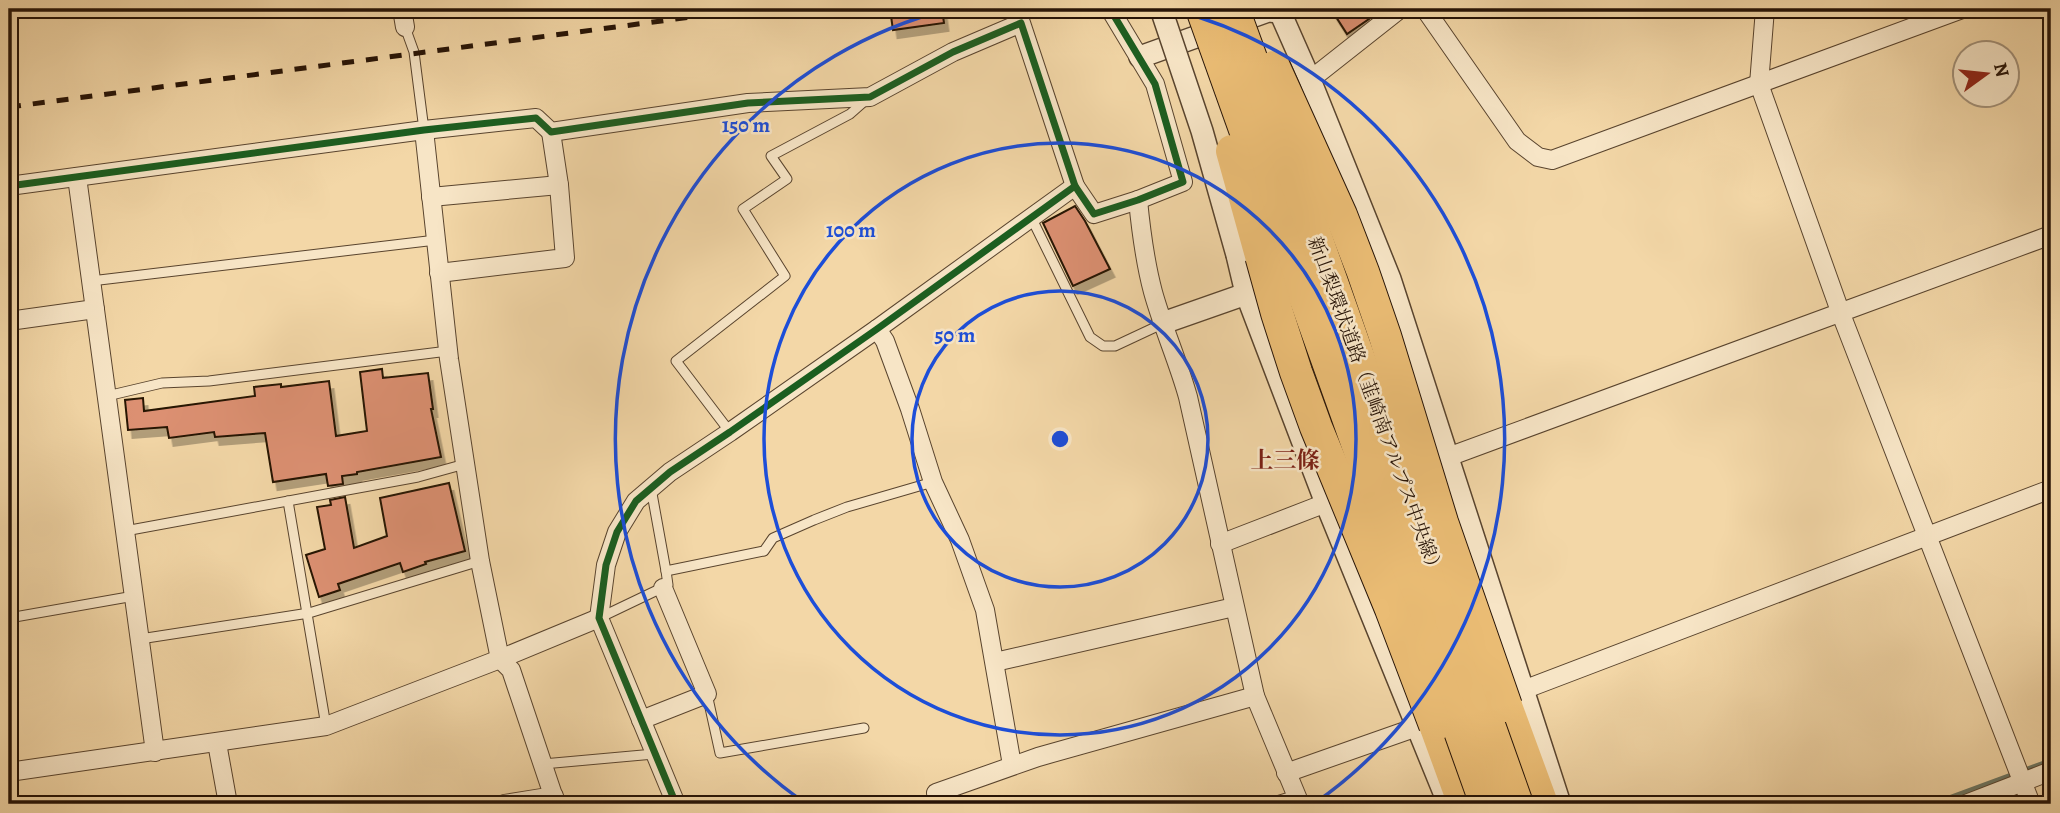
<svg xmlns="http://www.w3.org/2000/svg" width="2060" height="813" font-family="Alegreya,'Noto Serif JP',serif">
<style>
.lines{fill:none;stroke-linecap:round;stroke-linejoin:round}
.stream{stroke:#6d7764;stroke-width:6}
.building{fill:#dc9072;stroke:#261306;stroke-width:2;filter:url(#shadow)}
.service-casing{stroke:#59442e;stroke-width:11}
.minor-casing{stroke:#59442e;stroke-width:20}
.tertiary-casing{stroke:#59442e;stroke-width:24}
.motorway-casing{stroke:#261306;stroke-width:34}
.service{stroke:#f7e5c6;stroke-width:9}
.minor{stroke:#f7e5c6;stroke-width:18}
.tertiary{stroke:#f7e5c6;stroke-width:21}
.motorway{stroke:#eabc74;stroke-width:32}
.rail{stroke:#261306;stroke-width:5;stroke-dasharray:12 12;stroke-linecap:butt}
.tertiary-bridge-casing{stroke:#59442e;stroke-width:24;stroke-linecap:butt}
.motorway-bridge-casing{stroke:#261306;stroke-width:34;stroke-linecap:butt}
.tertiary-bridge{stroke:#f7e5c6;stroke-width:21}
.motorway-bridge{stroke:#eabc74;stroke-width:32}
.cycleway-casing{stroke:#f7e5c6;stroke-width:11}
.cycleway{stroke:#1b5e20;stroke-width:7}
.ring{fill:none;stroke:#1d4ed8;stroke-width:3.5}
.labels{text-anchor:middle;stroke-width:5;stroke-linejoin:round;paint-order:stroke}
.street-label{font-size:19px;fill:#261306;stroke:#f7e5c6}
.quarter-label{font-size:23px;font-weight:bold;fill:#7a1f14;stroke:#f7e5c6}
.centre{fill:#1d4ed8;stroke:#f7e5c6;stroke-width:3.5}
.ring-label{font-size:21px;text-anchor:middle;font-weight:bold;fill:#1d4ed8;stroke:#f7e5c6;stroke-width:5;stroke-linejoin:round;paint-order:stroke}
</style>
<defs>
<filter id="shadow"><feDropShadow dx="4.5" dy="8" stdDeviation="0" flood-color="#0004"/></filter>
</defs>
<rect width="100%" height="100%" fill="#f3d7a7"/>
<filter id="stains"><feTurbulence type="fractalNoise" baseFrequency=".00286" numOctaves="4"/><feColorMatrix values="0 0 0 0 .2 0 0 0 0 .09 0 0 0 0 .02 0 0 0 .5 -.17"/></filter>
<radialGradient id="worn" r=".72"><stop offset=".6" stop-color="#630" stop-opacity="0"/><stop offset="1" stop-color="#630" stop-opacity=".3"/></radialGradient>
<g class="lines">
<path class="stream" d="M1934,804L2051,761"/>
</g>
<g class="building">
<path d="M890,9H942L944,23L893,30Z"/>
<path d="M1331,9H1362L1369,19L1347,34Z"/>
<path d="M1075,206L1085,221L1110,269L1073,286L1043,223Z"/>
<path d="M382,369L383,378L428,373L433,409H431L441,457L357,472V474L342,476L343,484L328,486L326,474L273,482L265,433L215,437L214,432L169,438L167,427L128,430L125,400L143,398L144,411L255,396L254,387L281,384V387L329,381L336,436L367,431L360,372Z"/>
<path d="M449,483L465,551L425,562L426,564L403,572L400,563L338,584L340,590L319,597L306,555L325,549L317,507L331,505L330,500L345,497L354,548L387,536L380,498Z"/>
</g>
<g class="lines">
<defs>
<g id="service">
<path d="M405,27L414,52L424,130"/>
<path d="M1031,217L1090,337L1103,346H1115L1162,324"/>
<path d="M91,281L436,240"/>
<path d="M107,396L162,383L209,381L448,351"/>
<path d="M730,432L676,361L785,276L743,209L787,179L771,156L850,114L867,99"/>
<path d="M651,488L666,571"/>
<path d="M288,501L326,726"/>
<path d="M125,531L418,477L465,464"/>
<path d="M9,618L134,596"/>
<path d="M599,618L668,585L666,571L764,551L773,538L814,520L847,507L933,482"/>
<path d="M140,639L309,613L480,561"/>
<path d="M707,694L720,753L864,728"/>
<path d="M543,764L654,754"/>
<path d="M1267,804L1296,795"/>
</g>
<g id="minor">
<path d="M402,9L405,27"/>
<path d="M1425,9L1517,141L1538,157L1552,160L1962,9"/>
<path d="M1765,9L1759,84L1841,314L2031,804"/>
<path d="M1310,80L1400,9"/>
<path d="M424,130L449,359L480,561L500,659L511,670L556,804"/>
<path d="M77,177L155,752"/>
<path d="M9,186L424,130L536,118L551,132L748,103L870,97L953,52L1021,23L1075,186"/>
<path d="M431,197L559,185"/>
<path d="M1138,200C1141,231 1145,262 1153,292C1163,328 1178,361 1188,397L1255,696L1300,804"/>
<path d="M439,273L565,258L559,185L551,132"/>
<path d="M9,321L95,309"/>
<path d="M877,329L885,341L910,409L933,482L960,540L985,610L1012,765"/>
<path d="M1448,457L2051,235"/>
<path d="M1220,544L1326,503"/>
<path d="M995,662L1234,607"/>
<path d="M1523,690L2051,489"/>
<path d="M641,720L707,694L663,588"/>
<path d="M217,743L228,804"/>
<path d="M9,772L326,726L500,659L599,618"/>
<path d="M1286,773L1417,727"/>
<path d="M504,804L554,796"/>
<path d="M676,804L599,618L606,565L617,532L636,501L670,472L730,432L877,329L1075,186L1094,214L1138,200L1183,182L1155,84L1110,9"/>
<path d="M939,804L936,793L1038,757L1255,696"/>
<path d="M1966,804L2051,771"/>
</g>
<g id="tertiary">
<path d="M1140,57L1268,11L1280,12L1310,80L1390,279L1560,804"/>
<path d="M1237,255L1246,293L1326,503L1445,795"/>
<path d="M1163,323L1260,289"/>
</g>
<g id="motorway">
<path d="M1506,706L1542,804"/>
<path d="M1437,730L1464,804"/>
</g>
</defs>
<use href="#service" class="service-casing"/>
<use href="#minor" class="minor-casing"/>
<use href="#tertiary" class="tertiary-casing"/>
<use href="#motorway" class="motorway-casing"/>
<use href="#service" class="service"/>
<use href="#minor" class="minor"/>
<use href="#tertiary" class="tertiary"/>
<use href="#motorway" class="motorway"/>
<path class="rail" d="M9,107L752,9"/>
<defs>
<path id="tertiary-bridge" d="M1161,9L1202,131L1237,255"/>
<g id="motorway-bridge">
<path d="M1202,9L1486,804"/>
<path d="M1233,9L1307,212L1517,804"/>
<path d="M1274,67L1341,215L1363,272L1385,336L1442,522L1506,706"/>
<path d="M1232,151L1277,313L1296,372L1316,427L1391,609L1435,725"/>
</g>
</defs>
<use href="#tertiary-bridge" class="tertiary-bridge-casing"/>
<use href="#motorway-bridge" class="motorway-bridge-casing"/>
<use href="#tertiary-bridge" class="tertiary-bridge"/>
<use href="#motorway-bridge" class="motorway-bridge"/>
<defs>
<g id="cycleway">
<path d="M9,186L424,130L536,118L551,132L748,103L870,97L953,52L1021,23L1075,186"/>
<path d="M676,804L599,618L606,565L617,532L636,501L670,472L730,432L877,329L1075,186L1094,214L1138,200L1183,182L1155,84L1110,9"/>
</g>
</defs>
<use href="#cycleway" class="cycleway-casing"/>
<use href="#cycleway" class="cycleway"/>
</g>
<g class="ring">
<circle cx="1060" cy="439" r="148"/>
<circle cx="1060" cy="439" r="296"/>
<path d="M805 803A444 444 0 0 1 949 9M1171 9A444 444 0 0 1 1315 803"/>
</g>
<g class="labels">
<g class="street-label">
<text transform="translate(1376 406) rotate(70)" y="7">新山梨環状道路（韮崎南アルプス中央線）</text>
</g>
<g class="quarter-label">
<text x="1285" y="468">上三條</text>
</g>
</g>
<circle cx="1060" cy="439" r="10" class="centre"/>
<g class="ring-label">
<text x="746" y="132">150 m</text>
<text x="851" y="237">100 m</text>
<text x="955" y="342">50 m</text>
</g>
<rect width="2060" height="813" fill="none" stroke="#f3d7a7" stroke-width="35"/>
<rect x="10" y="10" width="2039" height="792" fill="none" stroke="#261306" stroke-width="3.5"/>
<rect x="18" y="18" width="2025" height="778" fill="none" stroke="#261306" stroke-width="2"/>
<g transform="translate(1986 74) rotate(75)"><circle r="33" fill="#f7e5c6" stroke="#a39179" stroke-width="2"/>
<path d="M0-5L12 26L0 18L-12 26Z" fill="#8f2418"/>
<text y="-10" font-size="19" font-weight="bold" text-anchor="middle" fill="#261306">N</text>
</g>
<rect width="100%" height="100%" filter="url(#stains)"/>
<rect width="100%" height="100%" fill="url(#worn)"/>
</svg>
